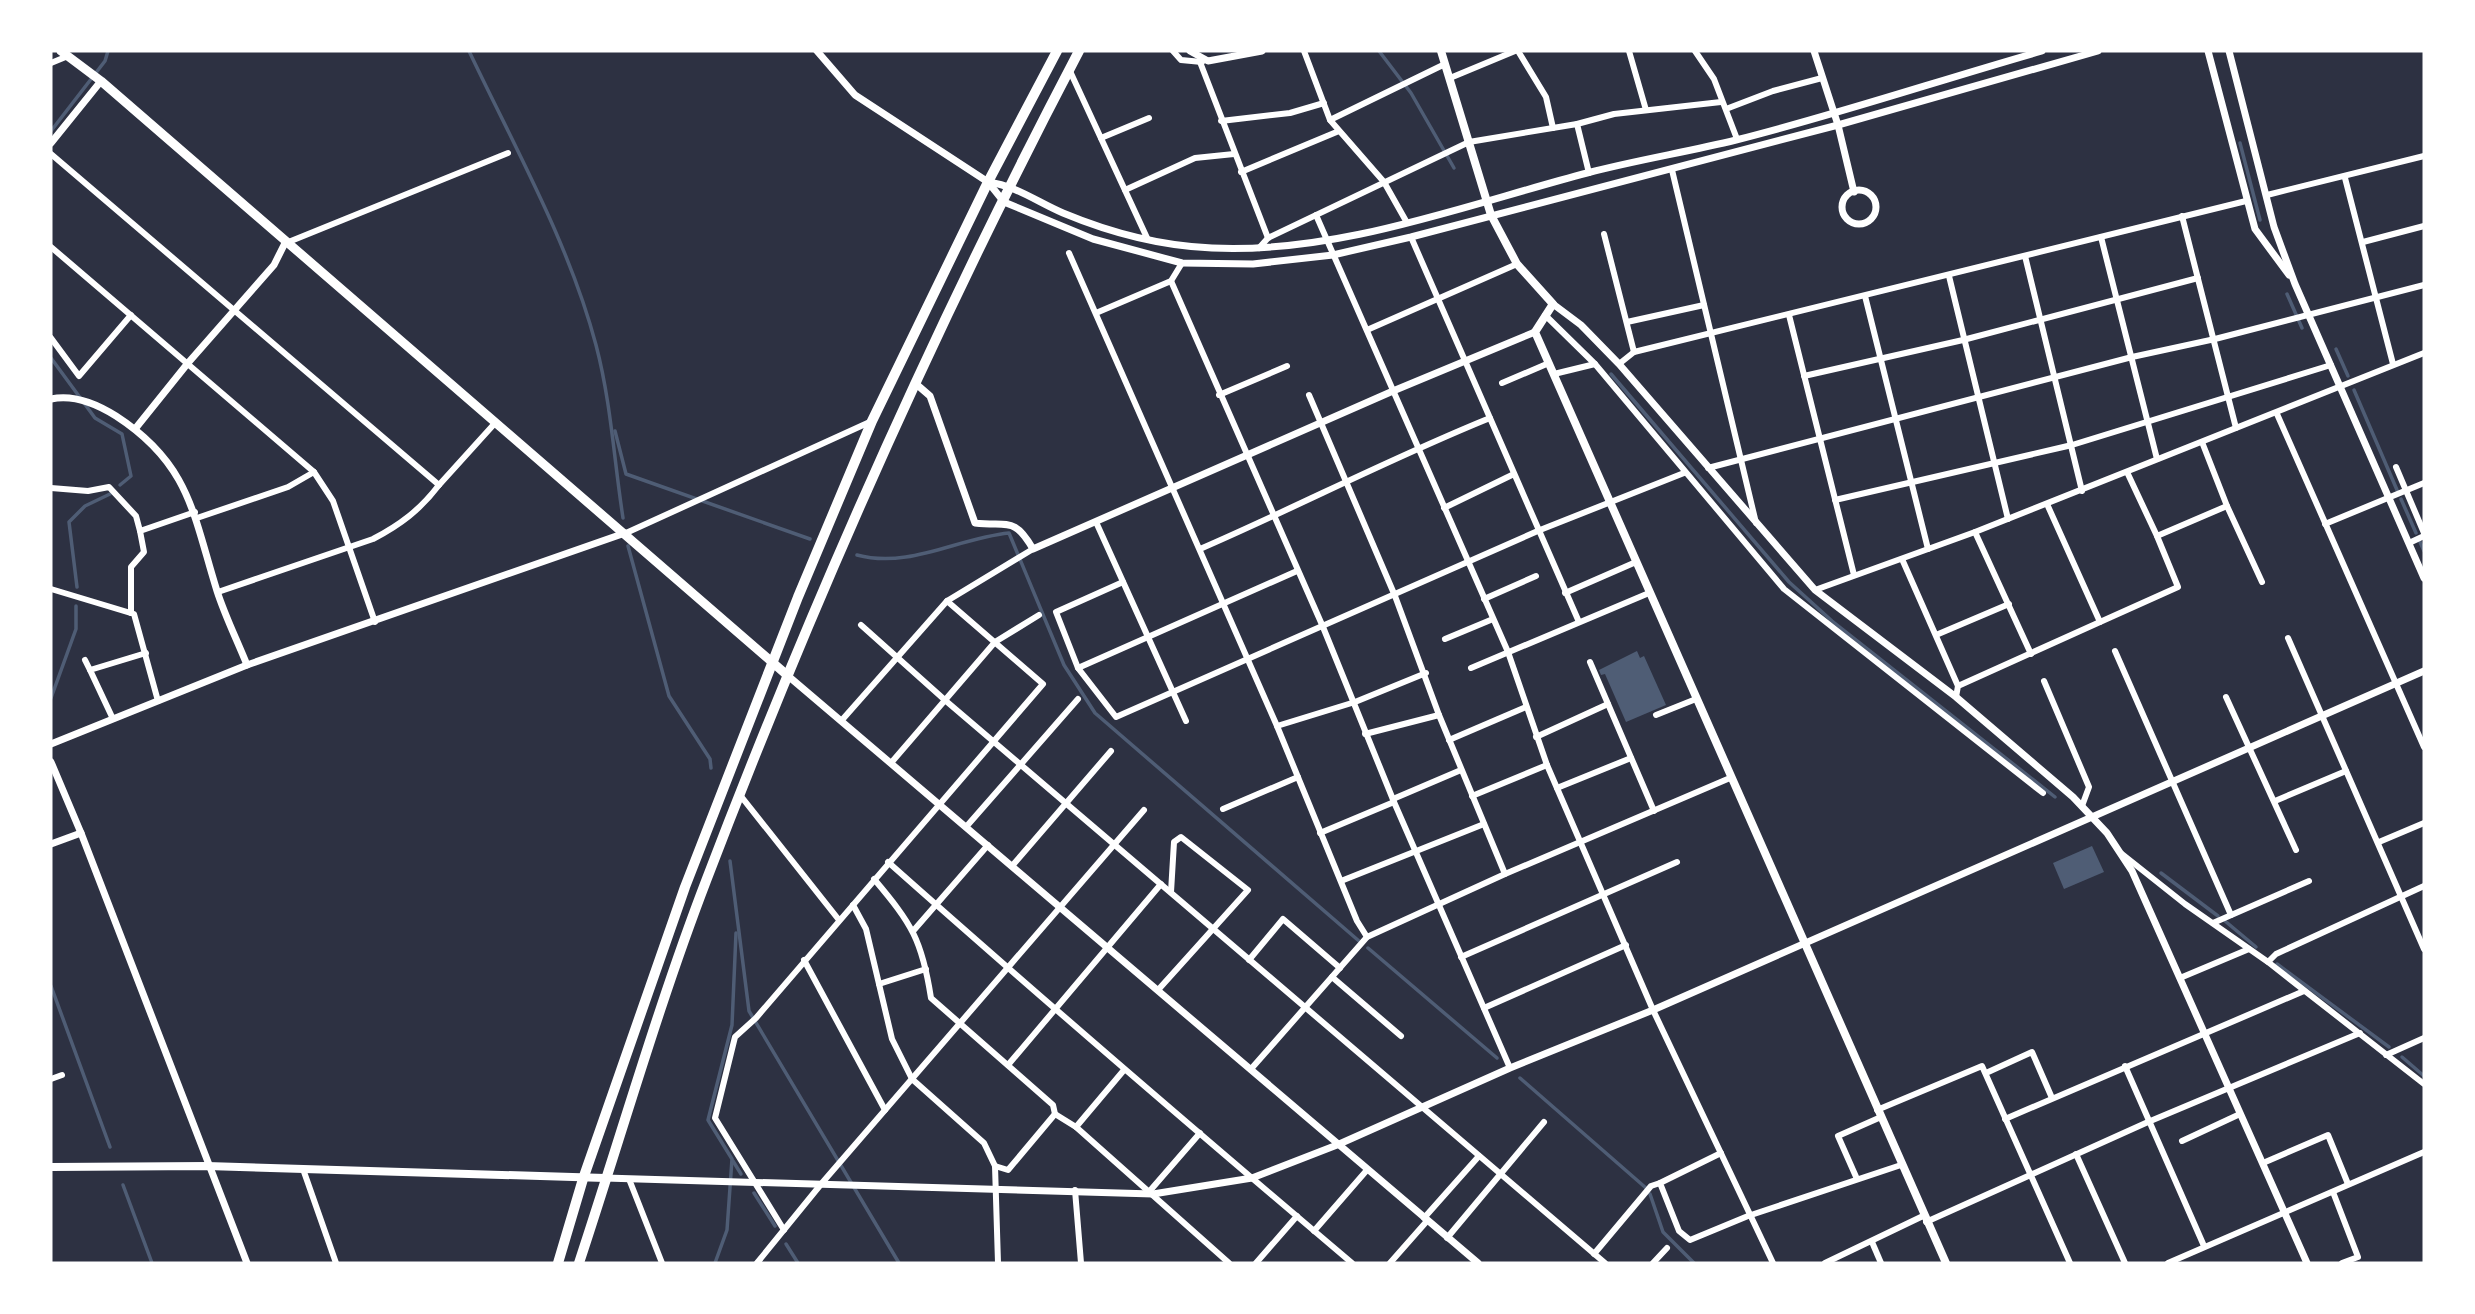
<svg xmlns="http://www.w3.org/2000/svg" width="2475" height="1314" font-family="Montserrat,sans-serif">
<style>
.water{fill:#4f5d75}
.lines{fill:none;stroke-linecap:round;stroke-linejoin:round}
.stream{stroke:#4f5d75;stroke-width:3.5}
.minor{stroke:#fff;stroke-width:6}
.tertiary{stroke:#fff;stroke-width:7}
.secondary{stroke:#fff;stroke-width:8}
.primary{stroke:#fff;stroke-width:9}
.trunk{stroke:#fff;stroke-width:10}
</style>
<rect width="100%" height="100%" fill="#2d3142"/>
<g class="water">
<path d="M1637,651L1640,658L1644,656L1666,705L1626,722L1605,674L1601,675L1599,670Z"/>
<path d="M2092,846L2104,872L2064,889L2053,863Z"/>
</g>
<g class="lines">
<g class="stream">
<path d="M469,51C514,146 569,243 596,345C611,402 614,460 623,518"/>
<path d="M1379,51L1411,93L1454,168"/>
<path d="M51,131L105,61L108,51"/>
<path d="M2240,143L2260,220"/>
<path d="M2287,294L2302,328"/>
<path d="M2336,349L2348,376"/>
<path d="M51,358L95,418L122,434L131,476L120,485"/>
<path d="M1611,374L1789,582L1832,621L2055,797"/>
<path d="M2354,390L2397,490"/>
<path d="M615,431L626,474L810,539"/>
<path d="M2401,499L2416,533"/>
<path d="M2420,542L2424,551"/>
<path d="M628,546L669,696L710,759L711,768"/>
<path d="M857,555C909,569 958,538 1009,533L1064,665L1095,713L1359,941"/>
<path d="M77,587L69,522L85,506L110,494"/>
<path d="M51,698L76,629V606"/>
<path d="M730,861L749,1011L899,1263"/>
<path d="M2161,873L2218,916"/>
<path d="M2225,921L2256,947"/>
<path d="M1368,948L1497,1058"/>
<path d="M2277,964L2389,1047"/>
<path d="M51,986L110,1147"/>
<path d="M2402,1057L2424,1076"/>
<path d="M1520,1078L1646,1188"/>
<path d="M733,1161L741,1174"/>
<path d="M123,1185L152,1263"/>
<path d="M754,1193L775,1226"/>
<path d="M1650,1194L1663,1232L1694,1263"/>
<path d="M786,1244L798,1263"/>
<path d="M715,1263L727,1230L732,1159L708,1120L732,1025L736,933"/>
</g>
<g class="minor">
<path d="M1173,51L1181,60L1202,62"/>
<path d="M1304,51L1330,120L1384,182L1406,221"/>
<path d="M1518,51L1546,97L1553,128"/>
<path d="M1629,51L1646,110"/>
<path d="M1695,51L1714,79L1737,139"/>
<path d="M1200,62L1268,238"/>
<path d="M51,63L68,56"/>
<path d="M1069,69L1148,240"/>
<path d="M1450,78L1515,51"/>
<path d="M1726,109L1773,91L1822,78"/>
<path d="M1330,120L1445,64"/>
<path d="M1221,121L1290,113L1324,103"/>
<path d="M1577,124L1589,173"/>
<path d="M1101,138L1149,118"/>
<path d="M51,154L439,485C420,510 400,525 373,539L218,592"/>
<path d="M1672,170L1756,523"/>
<path d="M1241,172L1339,131"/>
<path d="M2345,178L2393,364"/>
<path d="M1125,190L1195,158L1234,154"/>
<path d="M2267,195L2424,156"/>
<path d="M1316,215L1508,652L1547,765L1653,1010L1773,1263"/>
<path d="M2182,216L2236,428"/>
<path d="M1604,234L1634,352"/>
<path d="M1411,237L1579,622"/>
<path d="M2101,237L2157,459"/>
<path d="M2363,242L2424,226"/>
<path d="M286,243L508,153"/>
<path d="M51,247L314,472L333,501L375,622"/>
<path d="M1259,248L1268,238L1469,142L1577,124L1614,114L1721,102"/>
<path d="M1069,253L1277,726L1357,921L1367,937"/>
<path d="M2025,256L2082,491"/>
<path d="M1949,276L2008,519"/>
<path d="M1171,281L1323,627L1394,802L1510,1068"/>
<path d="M1865,296L1928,549"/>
<path d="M1096,313L1171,281L1182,263"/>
<path d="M1545,315L1595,364L1784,589L2043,793"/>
<path d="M1789,315L1854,575"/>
<path d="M1627,322L1704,305"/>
<path d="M1367,330L1517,264"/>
<path d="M51,338L79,376L131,315"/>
<path d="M1619,364L1634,352L2246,201"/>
<path d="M1554,374L1595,364"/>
<path d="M1804,376L1963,340L2198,278"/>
<path d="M1502,383L1549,363"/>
<path d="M1219,395L1287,366"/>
<path d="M1309,395L1395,596L1439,715L1505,874"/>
<path d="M2277,414L2424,747"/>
<path d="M2396,467L2424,533"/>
<path d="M1708,468L2132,357L2215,339L2424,285"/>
<path d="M2127,472L2157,536L2227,506L2202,442"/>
<path d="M439,485L496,422"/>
<path d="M51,488L88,491L109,487L136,516L140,531"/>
<path d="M1835,500L2072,445L2331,365"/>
<path d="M2227,506L2262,582"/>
<path d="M1444,508L1514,474"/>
<path d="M197,518L288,487L314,472"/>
<path d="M1096,522L1186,721"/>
<path d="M2325,524L2424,483"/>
<path d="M1975,532L2031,654"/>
<path d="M626,533L872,421"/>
<path d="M2409,543L2424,536"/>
<path d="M1200,549C1297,507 1391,458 1490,418"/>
<path d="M1902,559L1958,686"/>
<path d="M1297,571L1078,668L1116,717L1540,530L1684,473"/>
<path d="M51,589L134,614L158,701"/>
<path d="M1815,590L1975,532L2424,353"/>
<path d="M1565,593L1636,562"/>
<path d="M1484,599L1536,576"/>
<path d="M131,613V567L144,552L140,531L195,512"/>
<path d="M2100,622L2178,587L2157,536"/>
<path d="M861,625L946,701L1605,1263"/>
<path d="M1936,635L2009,604"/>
<path d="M2288,638L2424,949"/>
<path d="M1445,639L1493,619"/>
<path d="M2115,651L2231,915"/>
<path d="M85,660L90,670"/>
<path d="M1590,662L1654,811"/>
<path d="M1078,668L1056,612L1123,582"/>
<path d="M1471,668L1649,593"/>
<path d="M2044,681L2089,787L2082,806"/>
<path d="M1956,697L1958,686L2100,622L2047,504"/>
<path d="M2226,697L2296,850"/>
<path d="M1656,715L1696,699"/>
<path d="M113,719L90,670L146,653"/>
<path d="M842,720L947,601L1033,549"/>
<path d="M1277,726L1355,702L1426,673"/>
<path d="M1365,734L1439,715"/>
<path d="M1536,737L1608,704"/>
<path d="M1449,740L1526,707"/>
<path d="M891,763L995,642L1039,615"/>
<path d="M1557,788L1631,758"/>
<path d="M740,795L839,920"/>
<path d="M1472,796L1547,765"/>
<path d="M1393,799L1461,770"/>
<path d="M2275,801L2346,771"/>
<path d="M1223,809L1298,777"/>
<path d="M966,827L1078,699"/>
<path d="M1320,833L1394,802"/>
<path d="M2379,842L2424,823"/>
<path d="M2122,854L2185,904L2268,962L2424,1084"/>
<path d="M888,862C1041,998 1196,1131 1352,1263"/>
<path d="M1012,866L1111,751"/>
<path d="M874,879C912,924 922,940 931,998L1053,1105L1055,1114L1076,1127L1229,1263"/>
<path d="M1341,881L1484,824"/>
<path d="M853,905L866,929L892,1039L912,1079L984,1143L995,1166L998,1263"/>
<path d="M2213,923L2309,881"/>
<path d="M914,930L988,845"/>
<path d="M1461,957L1677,862"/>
<path d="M804,960L885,1110"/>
<path d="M1249,960L1283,919L1340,968"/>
<path d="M2268,962L2276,954L2424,886"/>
<path d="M1332,977L1401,1036"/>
<path d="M2180,978L2249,949"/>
<path d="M879,984L926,969"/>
<path d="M1158,990L1248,890L1181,837L1174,842L1171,892"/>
<path d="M1484,1008L1626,945"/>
<path d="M2386,1055L2424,1038"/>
<path d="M1008,1065L1161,884"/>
<path d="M2125,1066L2204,1246"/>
<path d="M1251,1069L1367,937L1505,874L1730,778"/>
<path d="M1986,1073L2032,1052L2052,1098"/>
<path d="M51,1079L62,1075"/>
<path d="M1877,1110L1982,1066L2070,1263"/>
<path d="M2005,1119L2304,991"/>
<path d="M1076,1127L1124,1070"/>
<path d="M2182,1141L2240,1114"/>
<path d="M1721,1153L1660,1183L1679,1231L1690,1240L1748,1216L1901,1165"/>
<path d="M2076,1154L2125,1263"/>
<path d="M2263,1163L2328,1135L2348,1184"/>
<path d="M995,1166L1008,1170L1055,1114"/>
<path d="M303,1169L336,1263"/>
<path d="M629,1179L662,1263"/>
<path d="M1857,1179L1838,1136L1881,1117"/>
<path d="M1075,1190L1081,1263"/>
<path d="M2333,1192L2358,1257L2342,1263"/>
<path d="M1148,1193L1200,1133"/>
<path d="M1424,1218L1479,1156"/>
<path d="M1926,1222L2148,1122L2360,1033"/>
<path d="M784,1230L715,1118L735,1037L756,1018L1043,684L947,601"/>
<path d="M1314,1231L1367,1170"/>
<path d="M1447,1238L1544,1122"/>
<path d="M1872,1242L1881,1263"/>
<path d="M1594,1254L1651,1186L1660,1183"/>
<path d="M757,1263L822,1183L1144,810"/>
<path d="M1256,1263L1297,1216"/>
<path d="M1390,1263L1427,1221"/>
<path d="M1653,1263L1667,1248"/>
<path d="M1825,1263L1923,1216"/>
<path d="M2168,1263L2424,1152"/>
</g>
<g class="tertiary">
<path d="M817,51L855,95L988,182L1004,202L1093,239L1182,263L1253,264L1333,255L1411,237L1838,125L2098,51"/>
<path d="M1190,51L1208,61L1262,51"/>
<path d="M1814,51L1838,125L1854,192"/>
<path d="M2208,51L2255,229L2289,275"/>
<path d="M2229,51L2274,227L2295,284L2424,578"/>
<path d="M51,143L101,81"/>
<path d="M988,182C1017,186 1037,202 1063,213C1111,233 1161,246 1212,248C1339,254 1465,205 1587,173C1636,160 1687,152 1736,140C1839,114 1940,80 2042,51"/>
<circle cx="1859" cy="207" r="17"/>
<path d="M1553,304L1581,325L1619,364L1815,590L1956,697L2073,797L2107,833L2132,871L2307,1263"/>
<path d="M915,383L930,396L975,523C1008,527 1014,516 1033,549L1393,391L1535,332"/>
<path d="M51,399C74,394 97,404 116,416C190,464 193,514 217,591C225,616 237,640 247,665"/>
<path d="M135,429L188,363L274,265L285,243"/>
<path d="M787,675L1478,1263"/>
<path d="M51,744L247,665L625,533"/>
<path d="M51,762L81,833L247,1263"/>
<path d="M51,844L81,833"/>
<path d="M605,1178L1153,1194L1252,1178L1337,1145L1510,1068L1653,1010L2424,671"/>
</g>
<g class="secondary">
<path d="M1441,51L1491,215L1517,264L1553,304L1535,332L1946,1263"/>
<path d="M51,1167L207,1166L605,1178"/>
</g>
<path class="primary" d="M61,51L101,81L787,675"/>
<g class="trunk">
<path d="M558,1263L583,1179L685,887L798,597L872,421L988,182L1057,51"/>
<path d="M579,1263C621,1136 658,1006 706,881C814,598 938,320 1079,51"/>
</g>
</g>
<rect width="2475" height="1314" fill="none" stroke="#ffffff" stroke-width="105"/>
</svg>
